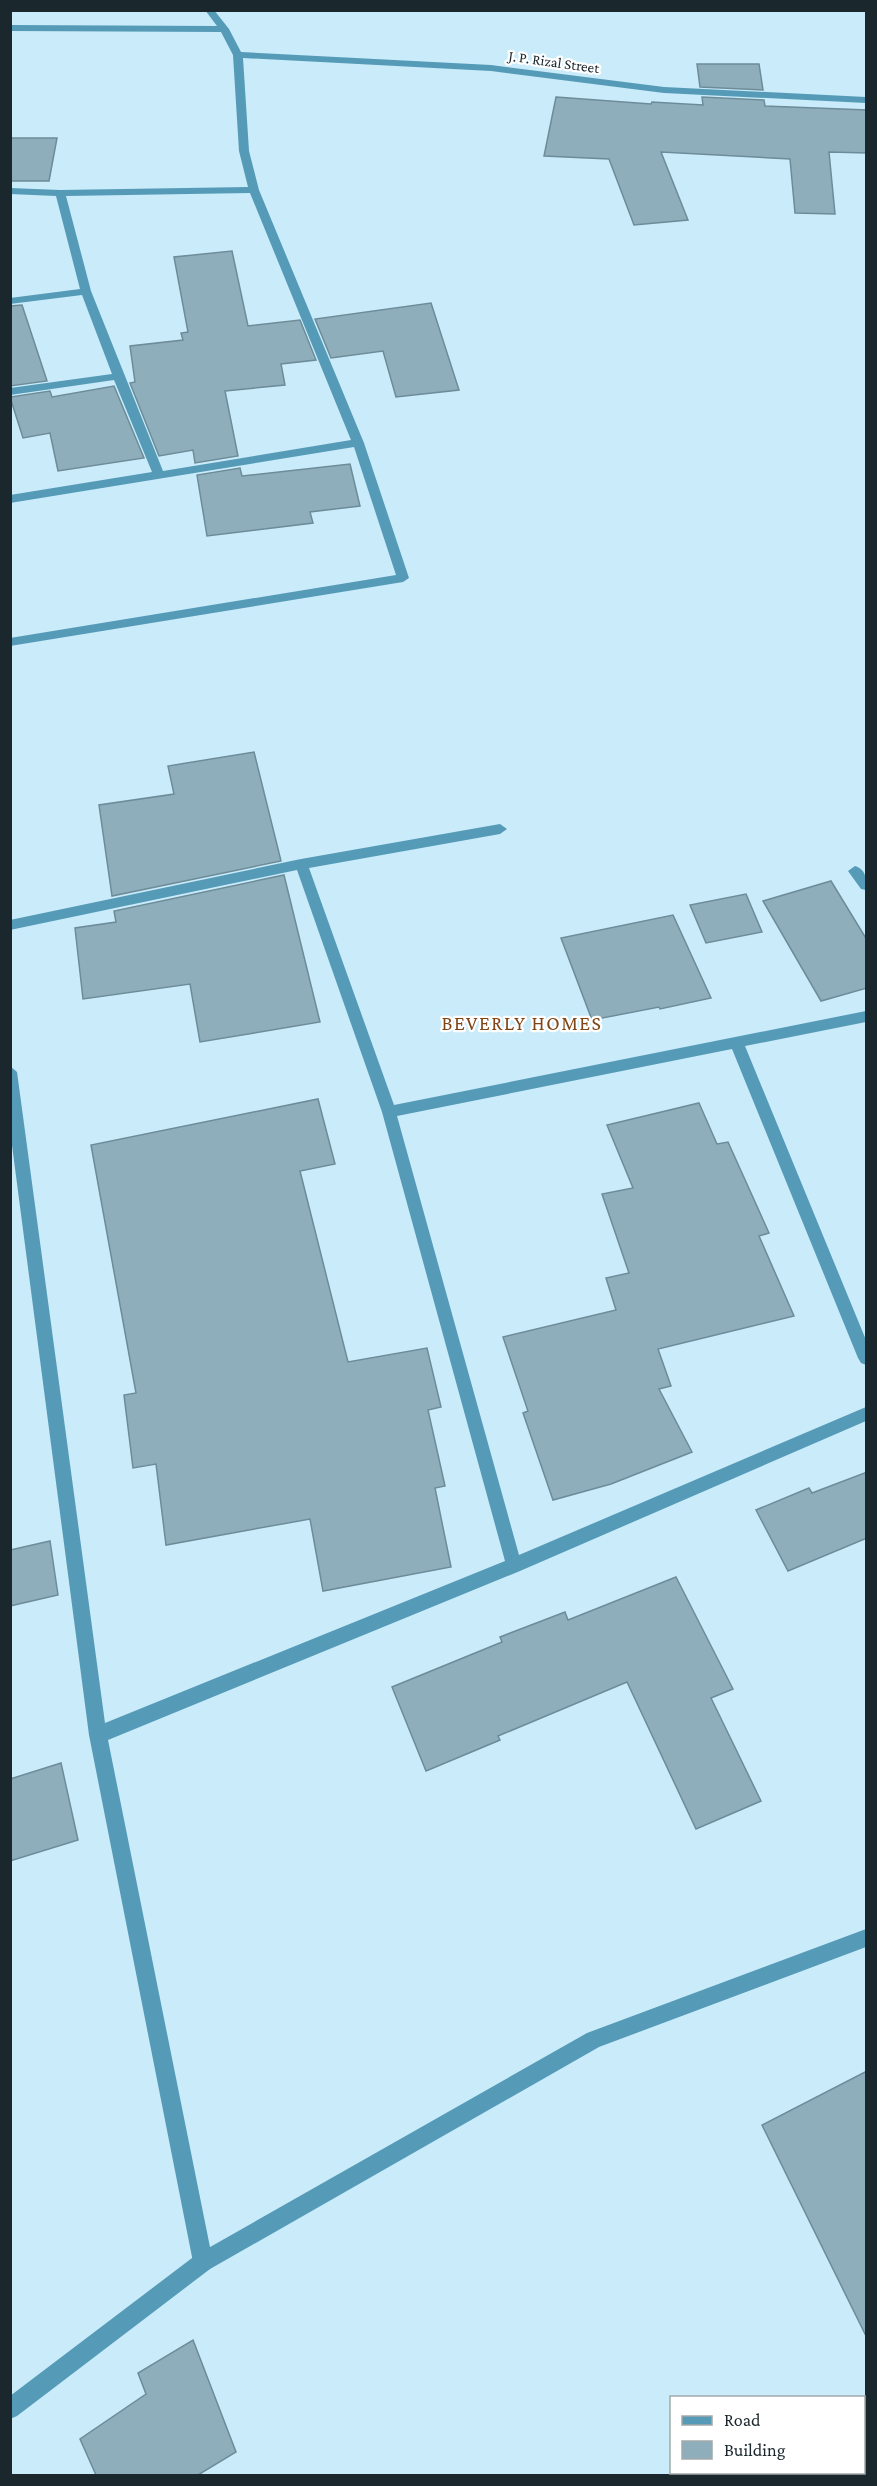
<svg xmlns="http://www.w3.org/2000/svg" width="877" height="2486" font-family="'Crimson Pro',serif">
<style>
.building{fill:#8eaebc;stroke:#6d8c99;stroke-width:1.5}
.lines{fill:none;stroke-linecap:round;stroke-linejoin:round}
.minor{fill:#559bb7;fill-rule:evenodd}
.tertiary{fill:#559bb7;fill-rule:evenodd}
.labels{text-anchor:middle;stroke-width:4.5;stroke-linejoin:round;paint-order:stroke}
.far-street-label{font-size:15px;fill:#1a272d;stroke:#fff}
.neighbourhood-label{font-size:20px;letter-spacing:1.5px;fill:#804515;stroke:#fff}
</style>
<rect width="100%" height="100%" fill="#caebfa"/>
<g class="building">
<path d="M697,64H759L763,90L700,87Z"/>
<path d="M556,97L651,104L652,102L703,105L702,97L764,100L765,106L867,110V153L829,152L835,214L795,213L790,159L661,152L688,220L634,225L609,159L544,156Z"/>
<path d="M10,138H57L49,181H10Z"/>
<path d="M232,251L248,326L300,320L316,360L281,364L285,385L225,391L238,456L195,463L193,450L159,456L130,383L135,382L130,346L183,340L181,333L188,332L174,257Z"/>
<path d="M431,303L459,390L396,397L383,351L331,358L315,319Z"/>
<path d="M22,305L47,381L10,386V306Z"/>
<path d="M114,386L144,458L58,471L50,433L23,438L10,397L50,391L52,397Z"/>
<path d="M350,464L360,506L310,512L313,523L207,536L197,475L240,468L242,476Z"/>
<path d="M254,752L281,861L112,896L99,805L174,794L168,766Z"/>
<path d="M284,875L320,1022L200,1042L190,984L83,999L75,928L116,922L114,911Z"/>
<path d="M831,881L867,940V988L821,1001L763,901Z"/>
<path d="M746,894L762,932L706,943L690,905Z"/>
<path d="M673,915L711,998L660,1009L659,1007L592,1020L561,938Z"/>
<path d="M318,1099L335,1164L300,1171L348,1362L427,1348L441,1407L428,1410L445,1486L435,1488L451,1567L323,1591L310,1519L166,1545L156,1464L133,1468L124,1395L136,1393L91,1145Z"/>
<path d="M699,1103L717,1144L728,1142L769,1233L759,1236L794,1316L658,1349L671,1386L659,1389L692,1452L611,1484L553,1500L523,1413L528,1411L503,1337L616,1310L606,1278L629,1273L602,1194L633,1188L607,1125Z"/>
<path d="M867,1472V1538L788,1571L756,1510L809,1488L812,1493Z"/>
<path d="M50,1541L58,1595L10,1606V1550Z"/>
<path d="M676,1577L733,1689L711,1698L761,1801L696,1829L627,1682L498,1736L500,1740L426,1771L392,1687L502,1642L500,1637L565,1612L568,1620Z"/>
<path d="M61,1763L78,1840L10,1861V1779Z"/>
<path d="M867,2071V2338L762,2125Z"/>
<path d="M193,2340L236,2452L198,2475H96L80,2439L146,2394L138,2373Z"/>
</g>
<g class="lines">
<g class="minor">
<path d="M205,10H214L229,29L241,52L491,65L664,87L866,97V103L664,93L491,71L243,58L249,151L259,190L364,443L409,578L403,582L10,646V638L396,575L354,447L10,503V495L152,472L114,380L10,395V388L112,374L82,295L10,304V298L80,289L56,196L10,194V188L60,190L248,187L239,151L233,55L221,32L10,31V25L217,26ZM250,193L351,440L163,471L91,291L66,196Z"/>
<path d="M500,824L507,829L500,834L309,868L394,1105L866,1011V1022L745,1046L866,1340V1365L861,1363L858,1358L732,1049L397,1116L519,1555L866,1407V1421L520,1571L108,1740L213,2262L210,2269L203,2272L196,2269L193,2262L89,1735L10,1130V1066L17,1072L105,1723L505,1561L382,1112L297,870L10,930V920L301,859Z"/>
<path d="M855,866C867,870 866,879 866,890L861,889L848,871Z"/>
</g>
<path class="tertiary" d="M866,1929V1947L599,2047L210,2269L17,2416L10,2419V2396L196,2255L587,2033Z"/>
</g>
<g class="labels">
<g class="far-street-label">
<text transform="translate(554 62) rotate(8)" y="5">J. P. Rizal Street</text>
</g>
<g class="neighbourhood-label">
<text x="522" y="1030">BEVERLY HOMES</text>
</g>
</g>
<rect width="877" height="2486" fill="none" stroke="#1a272d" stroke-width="24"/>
<rect x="670" y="2396" width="195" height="78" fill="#ffffff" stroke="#a3a9ab" stroke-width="1.5"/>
<rect x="682" y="2416" width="30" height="9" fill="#559bb7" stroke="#a3a9ab" stroke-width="1.5"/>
<text x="724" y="2426" font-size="18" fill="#1a272d">Road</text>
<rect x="682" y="2441" width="30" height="18" fill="#8eaebc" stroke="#a3a9ab" stroke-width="1.5"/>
<text x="724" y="2456" font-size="18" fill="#1a272d">Building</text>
</svg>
